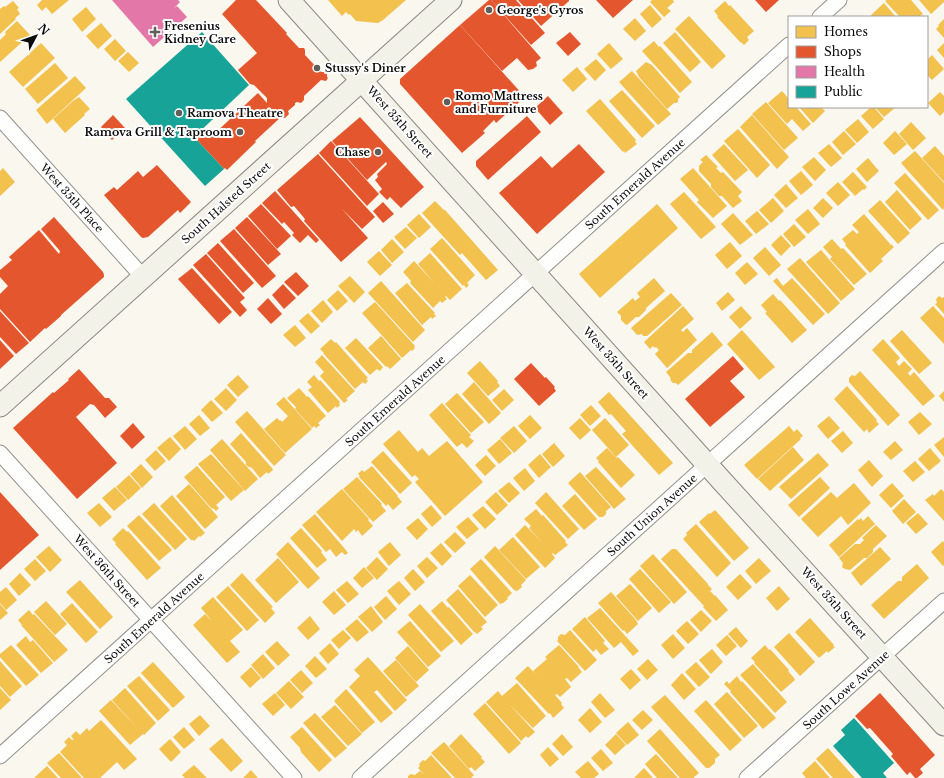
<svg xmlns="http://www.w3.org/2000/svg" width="944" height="778" font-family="'Libre Baskerville',serif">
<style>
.homes{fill:#f2c14e}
.shops{fill:#e4572e}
.health{fill:#e377a8}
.public{fill:#17a398}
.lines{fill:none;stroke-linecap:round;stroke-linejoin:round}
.street-casing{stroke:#92918d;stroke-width:17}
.secondary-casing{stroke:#898884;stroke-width:23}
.street{stroke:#fefefc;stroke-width:15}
.secondary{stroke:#f3f2e8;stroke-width:21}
.poi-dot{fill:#5e5e5a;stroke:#fff;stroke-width:1.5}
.labels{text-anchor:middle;stroke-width:4;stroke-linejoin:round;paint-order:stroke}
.poi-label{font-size:11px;font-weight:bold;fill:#0b0b0b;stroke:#fff;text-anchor:start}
.street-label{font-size:11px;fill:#0b0b0b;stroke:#fff}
</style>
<rect width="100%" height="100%" fill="#f9f7ee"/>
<g class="homes">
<path d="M42,0H69L52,14L46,7L42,11L37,5Z"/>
<path d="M328,0H406L383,20L378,23L356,21L350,14L349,15L346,12L342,16Z"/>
<path d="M652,0H673L674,2L667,8L671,11L664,17L650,2Z"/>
<path d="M887,0H911L923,14L919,17H900L885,1Z"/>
<path d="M919,0H944V2L931,14Z"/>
<path d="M13,1L19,8L17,9L20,14L15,18L16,19L0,34V9L4,6L5,7Z"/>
<path d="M725,1L729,6L730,5L754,31L747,37L749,40L744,45L741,42V43L717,17L718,16L714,11Z"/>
<path d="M884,3L896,17H873L871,15Z"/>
<path d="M650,5L662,19L652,28L640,14Z"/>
<path d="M86,7L96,19L82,32L72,19Z"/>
<path d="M689,16L726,56L712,69L675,29Z"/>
<path d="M635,18L646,31L635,41L623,29Z"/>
<path d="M944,19V38L936,29L939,26L938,25Z"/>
<path d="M17,21L30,35L0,62V40L6,34L5,32Z"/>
<path d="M101,23L112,36L98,49L86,36Z"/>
<path d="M675,32L701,62L690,72L663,43Z"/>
<path d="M115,39L126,51L115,61L104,49Z"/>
<path d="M654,41L659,47L660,46L692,82L680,93L642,51Z"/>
<path d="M41,43L55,58L23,87L9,72Z"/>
<path d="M609,43L623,59L611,69L597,54Z"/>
<path d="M944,43V58L937,50Z"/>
<path d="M128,52L139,63L129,72L118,61Z"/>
<path d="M932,55L944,69L932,80L927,75V60Z"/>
<path d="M596,59L606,70L595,81L584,69Z"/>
<path d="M646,62L652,65L680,97L678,99V102L676,103H674L667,109L639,77L636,71Z"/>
<path d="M55,63L68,78L38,104L25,89Z"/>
<path d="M577,67L587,79L573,92L562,80Z"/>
<path d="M632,71L671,114L658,125L619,82Z"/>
<path d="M75,76L86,88L47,124L36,110Z"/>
<path d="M622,90L655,126L642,138L609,101Z"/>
<path d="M782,91L789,99V107H796L811,124L803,131L792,119L787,124L768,103Z"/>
<path d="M940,92L944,96V112L940,116L928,103Z"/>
<path d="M79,97L90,109L84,114L85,115L65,133L53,119L73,101Z"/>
<path d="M600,99L636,140L635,142L637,144L625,153L624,151L623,152L586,111Z"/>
<path d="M766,102L798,138L784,150L752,114Z"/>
<path d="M799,107H821L825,111L813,123Z"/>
<path d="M871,107H874L884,119L873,129L861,116Z"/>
<path d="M875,107H896L884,117Z"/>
<path d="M752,115L789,157L777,169L740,127Z"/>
<path d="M858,119L869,132L857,143L845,130Z"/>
<path d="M911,122L926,138L913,150L899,134Z"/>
<path d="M738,129L770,165L757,178L724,141Z"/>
<path d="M844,131L856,144L843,155L832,142Z"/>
<path d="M895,131L907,144L894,155L883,143Z"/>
<path d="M724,144L748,170L735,181L712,155Z"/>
<path d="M829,144L842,158L831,167L818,153Z"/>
<path d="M935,146L944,156V182L922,158Z"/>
<path d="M915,151L944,183V208L943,210L901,163Z"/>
<path d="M706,155L718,167L716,168L721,173L723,172L742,192L738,196L742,201L733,208L722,196H719L711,187V184L699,171V166L703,162L700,160Z"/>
<path d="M814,157L826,170L815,181L802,167Z"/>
<path d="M868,158L879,171L867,182L856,169Z"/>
<path d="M3,168L15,182L0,196V171Z"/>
<path d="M693,168L727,206L713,218L697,202L699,200L680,179Z"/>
<path d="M801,171L813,185L801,195L789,181Z"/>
<path d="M853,172L867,187L864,190L863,189L855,196L842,182Z"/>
<path d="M905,173L939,210L928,220L894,183Z"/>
<path d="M838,182L850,195L838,206L826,193Z"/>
<path d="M786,184L798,198L786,208L774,195Z"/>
<path d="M897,190L922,219L910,230L885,202Z"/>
<path d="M684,192L716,227L701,239L670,204Z"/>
<path d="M773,198L784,211L771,223L759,210Z"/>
<path d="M823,198L833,208L823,218L813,208Z"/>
<path d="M880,200L910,233L898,244L868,211Z"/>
<path d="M435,201L444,210H445L498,270L486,280L462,253L460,255L422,213Z"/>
<path d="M657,204L678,228L600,298L579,274Z"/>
<path d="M808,209L820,224L808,234L795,220Z"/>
<path d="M757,211L769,224L756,234L745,221Z"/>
<path d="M733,213L753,235L740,245L721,224Z"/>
<path d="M419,214L431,227L419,238L407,225Z"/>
<path d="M864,214L891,245V244L894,247L881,259L883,261L870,273L845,245L846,244L842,239L853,230L857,234L859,232L852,225Z"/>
<path d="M794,224L806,237L794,247L783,234Z"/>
<path d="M406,227L417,238L405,249L394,237Z"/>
<path d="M781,235L791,246L781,256L771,245Z"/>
<path d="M442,238L475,275L467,283L469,285L466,288L464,285L463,286L430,249Z"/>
<path d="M392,239L404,252L392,263L381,250Z"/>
<path d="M832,239L841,249L843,248L867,274L854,285L830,259L832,257L823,247Z"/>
<path d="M730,242L742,256L727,269L715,255Z"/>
<path d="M765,247L781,265L769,276L753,258Z"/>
<path d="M821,250L855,289L841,301L806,262Z"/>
<path d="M379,251L392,265L380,276L367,262Z"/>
<path d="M430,253L462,289L450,300L446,296L445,297L447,299L442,303L440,301L433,308L410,283L411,281L403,272L414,261L435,284L418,264Z"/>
<path d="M800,258L840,303L828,314L787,269Z"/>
<path d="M747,262L758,274L745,285L735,273Z"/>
<path d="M350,276L365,292L354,303L338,286Z"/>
<path d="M654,278L665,291L646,308V310L639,317H636L627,325L625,324L621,320V316L617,312L633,298L635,301L640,297L637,293Z"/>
<path d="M777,278L783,286L792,278L825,314L813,325L773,281Z"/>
<path d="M381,281L425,330L413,342L368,293Z"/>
<path d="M407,283L435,313L434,314L436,316L432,319L431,317L422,325L395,293Z"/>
<path d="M338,290L348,301L337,311L327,300Z"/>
<path d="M728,292L735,300L722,311L716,303Z"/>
<path d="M671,293L682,305L647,336H643L642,334L637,335L631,328Z"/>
<path d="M773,294L779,301L780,300L807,330L792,343L765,313L767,312L761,305Z"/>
<path d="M939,296L942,298L944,297V314L935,304L937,303L936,299Z"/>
<path d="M323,300L333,312L322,323L311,311Z"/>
<path d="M375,302L415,346L414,347L415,348L412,351L411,350L402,358L362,313Z"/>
<path d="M683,306L694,319L681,330L683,332L687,328L697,340L667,368L655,354L659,350L656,347L655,348L653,346L650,349L644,342Z"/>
<path d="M741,306L752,318L740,329L729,317Z"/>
<path d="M933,306L944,318V344L920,318Z"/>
<path d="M308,313L320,326L311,334L299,321Z"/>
<path d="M295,325L306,338L295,347L283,335Z"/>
<path d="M742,330L775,367L759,380L727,344Z"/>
<path d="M902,330L932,363L919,374L890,341Z"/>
<path d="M712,332L723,345L678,385L676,383H673L671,381L670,377L666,372L688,353H692V350Z"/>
<path d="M381,336L401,359L390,369L387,366L386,367L368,348Z"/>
<path d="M356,338L383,367L380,371L377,369L370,375L345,348Z"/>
<path d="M331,339L335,343L336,342L368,378L366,379L368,381L365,384L363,382L355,389L323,353H324L320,349Z"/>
<path d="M883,339L900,358L896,362L899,366L904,361L912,369L908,373L910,376L914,372L935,396L923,406L872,350Z"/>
<path d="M322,355L355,391L346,399L348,400L344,403L320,376L324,372L315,362Z"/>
<path d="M480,361L498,381L497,382L500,386L488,396L467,373Z"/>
<path d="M860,371L900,415L888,426L849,382V378L852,375L855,376Z"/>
<path d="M238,375L249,387L238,397L227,385Z"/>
<path d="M314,375L319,381L320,380L340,402L339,403L340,405L337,408L336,406L328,413L308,390L312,387L307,382Z"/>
<path d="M474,382L501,413L489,424L462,394Z"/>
<path d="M847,386L877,420L876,421L879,424L869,433L867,429L864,432L834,399Z"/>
<path d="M226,388L237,400L226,411L214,399Z"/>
<path d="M299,388L307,397L308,396L326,416L318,423L320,425L316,428L314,426L312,428L295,409L296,407L287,398Z"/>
<path d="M504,389L514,400L502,411L492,400Z"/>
<path d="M944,391V402L939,396Z"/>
<path d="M609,392L673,463L659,475L622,434L626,431L611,414L609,415L598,402Z"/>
<path d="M457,393L484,422L471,433L445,404Z"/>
<path d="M284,397L312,429L285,453L264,429L277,418L280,421L281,420L282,422L288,416L276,404Z"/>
<path d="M211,400L223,413L212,422L201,410Z"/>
<path d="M442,403L471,435L469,437L474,441L467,448L462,443L457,447L429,415Z"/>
<path d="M591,405L601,416L590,426L580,415Z"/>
<path d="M247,411L286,455L274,466L235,422Z"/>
<path d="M920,412L932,424L919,435L908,422Z"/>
<path d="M199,415L210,428L200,436L189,424Z"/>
<path d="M530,415L542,428L530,439L518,426Z"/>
<path d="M829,416L840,428L828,439L817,426Z"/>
<path d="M580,418L591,430L580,440L569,428Z"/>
<path d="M605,418L629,445L616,457L592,430Z"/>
<path d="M185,426L197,439L185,450L173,436Z"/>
<path d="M514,426L527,441L514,453L500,438Z"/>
<path d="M789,426L794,432L797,429L803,436L800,438L801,439L757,479L744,465Z"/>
<path d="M399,430L418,452L422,448L429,456L447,441L483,482L445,516L415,482L419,479L415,475L412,477L383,444Z"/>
<path d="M843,431L853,443L842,453L831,441Z"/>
<path d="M241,433L272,468L273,470L268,474L267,472L260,478L252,468L247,466L246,465V462L230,444Z"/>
<path d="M170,437L181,449L169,461L157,448Z"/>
<path d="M944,437V457L934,445Z"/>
<path d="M222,439L258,479L245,491L210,450Z"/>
<path d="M500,439L512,453L499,464L487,450Z"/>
<path d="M895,441L903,450L891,460L883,452Z"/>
<path d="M554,443L565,456L553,467L542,454Z"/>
<path d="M793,447L804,460L770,491L758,479Z"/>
<path d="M607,448L617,458L618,457L635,475L621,488L598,462L599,461L596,458Z"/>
<path d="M930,448L941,461L929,471L918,459Z"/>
<path d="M156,450L166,461L155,471L145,460Z"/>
<path d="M383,451L412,483L400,494L371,462Z"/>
<path d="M818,453L829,465L791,499L779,487Z"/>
<path d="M211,454L244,490L231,501L198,464Z"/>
<path d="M540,454L551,467L539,478L528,465Z"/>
<path d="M486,455L496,466L485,476L475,465Z"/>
<path d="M869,460L883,476L872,487L858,470Z"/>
<path d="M915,461L925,472L913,482L903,471Z"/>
<path d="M141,464L153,477L142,488L130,474Z"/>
<path d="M197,466L225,497L216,505L219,508L216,511L213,508L212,509L184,477Z"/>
<path d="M372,466L398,496H397L402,502L393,510L388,504L386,506L359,477L360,476L358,474L362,470L364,472Z"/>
<path d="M596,467L626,499L614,509L585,476Z"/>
<path d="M525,468L535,481L524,491L513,478Z"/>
<path d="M580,472L611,507L606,511V514L603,517H599L568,483Z"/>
<path d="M129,475L141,488L128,500L116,487Z"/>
<path d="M357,477L382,504L381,505L386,511L373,522L343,489Z"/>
<path d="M820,477L830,488L799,517L788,505Z"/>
<path d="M509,482L520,493L509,503L498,491Z"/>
<path d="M854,483L871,503L848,525L841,516L818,537L801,519L831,492L837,498Z"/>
<path d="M892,483L904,496L891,508L879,495Z"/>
<path d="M189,484L218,517L205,529L176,496Z"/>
<path d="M115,487L127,500L114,511L102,498Z"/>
<path d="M342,489L369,519L368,520L373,526L362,536L358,530L356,532L354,529L342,541L316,512Z"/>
<path d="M941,489L944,492V521L927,502L925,500L933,494L934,496Z"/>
<path d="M496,492L508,505L497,515L485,502Z"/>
<path d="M546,492L579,529L568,539L535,503Z"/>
<path d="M575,494L597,519L584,530L562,506Z"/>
<path d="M172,495L205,533L200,537L199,536L194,541L193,540H191L160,506Z"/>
<path d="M904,499L916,512L903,524L892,511Z"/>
<path d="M99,503L112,517L100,527L87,513Z"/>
<path d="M154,503L187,539L175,550L142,514Z"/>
<path d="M431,505L442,518L432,527L421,514Z"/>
<path d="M483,506L496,519L485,529L472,515Z"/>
<path d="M536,509L542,516L543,515L566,541L565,542L568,545L555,555L553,553L552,554L555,558L545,568L515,535L525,525L542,542L529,528L531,526L524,519Z"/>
<path d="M715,510L749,548L734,561L699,522L709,513L710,514Z"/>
<path d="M918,513L928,524L916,534L906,523Z"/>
<path d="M315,514L345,549L348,553L345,555L342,552L336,557L330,549L326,552L302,525Z"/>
<path d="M139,515L172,550L159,561L127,526Z"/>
<path d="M868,516L875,524L839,557L829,545L858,519L859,520L861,518L863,521Z"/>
<path d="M468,517L479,529L467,539L456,527Z"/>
<path d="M418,518L428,529L417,540L406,528Z"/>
<path d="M696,524L731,563L717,577L683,539L687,535L686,533Z"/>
<path d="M876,525L887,536L873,549V552L867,558H864L850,570L845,569L842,567L843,563L839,558L855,544H860L864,540L862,538Z"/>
<path d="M123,528L127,532L128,531L161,568L147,580L115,544L116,543L112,539Z"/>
<path d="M301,528L322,551L321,552L327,560L317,568L290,538Z"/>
<path d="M455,532L466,543L455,553L444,542Z"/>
<path d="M513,537L540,567L526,579L499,550Z"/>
<path d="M943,541L944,543V565L943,566L931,552Z"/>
<path d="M288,542L320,578L308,589L276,554Z"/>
<path d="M390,542L401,555L389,566L378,552Z"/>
<path d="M441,543L452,556L442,566L430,553Z"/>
<path d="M49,546L62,560L50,572L36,557Z"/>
<path d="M495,546L526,580L521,585L522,587L517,591L514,590L484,557Z"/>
<path d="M880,547L891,559L861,586L851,573Z"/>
<path d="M672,549H676L708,584V585L712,589L710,591L715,596V595L728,610L716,621L703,607L704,606L661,559Z"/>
<path d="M653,554L687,592L674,604L640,566Z"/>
<path d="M377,557L388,569L377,580L366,568Z"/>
<path d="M427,557L438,568L427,578L417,566Z"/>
<path d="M278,558L299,582L276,603L255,580Z"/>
<path d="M759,558L771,571L756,584L745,571Z"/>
<path d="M35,559L46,571L35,581L24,569Z"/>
<path d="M481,559L512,593L507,598L508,599L503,603L500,604L470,569Z"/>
<path d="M917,564L929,578L884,619L871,605L898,581H902V577Z"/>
<path d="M364,567L374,578L362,588L353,578Z"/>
<path d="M413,569L425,582L415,591L404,578Z"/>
<path d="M640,569L671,602L659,613L629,579Z"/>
<path d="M20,573L31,585L19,596L9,584Z"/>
<path d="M242,573L273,607L271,608L275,613L265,623L230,585Z"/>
<path d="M740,574L752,587L738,600L726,587Z"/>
<path d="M470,575L498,605L485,617L458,586Z"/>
<path d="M80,580L113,617L100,629L66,592Z"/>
<path d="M347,581L359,594L348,603L336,590Z"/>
<path d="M399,581L411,594L399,605L387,591Z"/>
<path d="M630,584L652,608L638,621L616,596Z"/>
<path d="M228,586L259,620L247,631L216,597Z"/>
<path d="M779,586L790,599L777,611L766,598Z"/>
<path d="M6,587L17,600L6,610L0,603V592Z"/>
<path d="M458,589L487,622L481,627L483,629L477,634L475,632V633L446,600Z"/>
<path d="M334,591L346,605L334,615L322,602Z"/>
<path d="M611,592L636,620L638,624L627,634L624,630L623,631L598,603Z"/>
<path d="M386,596L397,609L385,620L374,607Z"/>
<path d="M213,597L243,630L230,641L240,652L227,663L193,625L205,614L212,621L201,608Z"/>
<path d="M46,601L67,624L55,635L34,612Z"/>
<path d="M442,601L448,608L449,607L473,634L461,645L431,611Z"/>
<path d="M72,603L98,632L86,643L60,614Z"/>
<path d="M0,604L8,613L0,620Z"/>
<path d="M420,604L454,641L441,652L408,615Z"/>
<path d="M371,606L383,622L372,632L358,617Z"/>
<path d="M600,608L639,651L633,656L621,642L614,648L587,618Z"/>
<path d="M29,610L33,615L34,614L68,650L54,662L21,625H22L18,620Z"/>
<path d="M701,610L712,621L701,632L690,620Z"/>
<path d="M310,616L320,629L308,640L297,628Z"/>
<path d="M585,617L605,641L603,643L609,649L601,655L596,649L593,652L572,629Z"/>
<path d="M810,618L834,645L833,646L835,647L828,653L827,651L819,658L795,632Z"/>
<path d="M357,619L369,632L357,642L345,629Z"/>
<path d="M410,621L441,656L428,667L397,632Z"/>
<path d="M687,621L699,634L688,644L676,631Z"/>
<path d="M736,627L748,641L741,648L728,634Z"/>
<path d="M343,630L351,638L339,649L331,640Z"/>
<path d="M570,630L597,660L585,671L557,641L558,640V637L561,634L565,635Z"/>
<path d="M789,633L815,662L800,676L774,647Z"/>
<path d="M673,634L685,648L673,659L661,645Z"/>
<path d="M727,635L737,646L726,656L716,645Z"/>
<path d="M26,636L30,642L33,640L53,663L41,673L16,645Z"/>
<path d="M277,641L290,655L278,666L265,652Z"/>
<path d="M330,643L339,654L328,664L319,653Z"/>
<path d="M11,645L39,675L26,686L0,657V654Z"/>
<path d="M559,645L579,667H578L582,672L571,682L567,678L565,679L571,687L560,697L557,694L555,695L562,703L561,704L564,708L553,718L550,713L549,714L515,678L528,666L539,678L533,671L547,659L545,657Z"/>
<path d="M765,645L769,650L770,649L789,670L788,671L794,678L795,680L781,692L754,663L755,662L751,658Z"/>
<path d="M408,646L429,670L416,682L395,658Z"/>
<path d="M712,649L723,662L711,674L699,660Z"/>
<path d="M263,654L275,668L263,679L251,665Z"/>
<path d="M315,656L327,669L316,678L305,666Z"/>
<path d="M368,657L407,700L395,711L377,690L374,692L393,713L381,723L349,687L360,676L373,690L360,676L354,670Z"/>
<path d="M648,659L658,670L647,680L637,669Z"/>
<path d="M396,660L419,686L406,697L383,671Z"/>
<path d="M0,661L22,686L10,697L0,686Z"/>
<path d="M153,662L185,697L173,708L141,673Z"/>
<path d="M696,662L710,677L699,687L685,672Z"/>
<path d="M753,664L787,702L775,713L740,675Z"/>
<path d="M251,667L261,678L250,688L240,677Z"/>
<path d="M631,669L641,680L630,690L620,679Z"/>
<path d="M301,670L313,683L302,693L290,680Z"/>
<path d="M682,673L696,689L684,700L671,685Z"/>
<path d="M139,676L170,710L158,721L127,686Z"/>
<path d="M737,676L741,682L742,681L776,718L763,729L730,692L731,691L724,684L727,681L729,684Z"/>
<path d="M289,681L304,697L291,709L276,693Z"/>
<path d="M517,683L546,716L533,728L509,704L535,732L528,738L526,736L521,741L486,702L498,691L502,696Z"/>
<path d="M0,688L11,700L0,710Z"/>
<path d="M125,688L156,723L144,735L143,734L130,745L99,711L111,700L139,730L112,700Z"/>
<path d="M346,689L375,722L362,733L334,701Z"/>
<path d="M727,692L758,726L744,738L714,704Z"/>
<path d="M275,693L285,705L273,716L262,704Z"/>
<path d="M600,693L615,710L605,718L591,702Z"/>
<path d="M665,695L720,755L715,759V763L709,768H706L651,707Z"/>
<path d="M706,700L742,740L730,751L694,711Z"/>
<path d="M485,703L521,743L509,754L473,714Z"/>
<path d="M335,705L362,734L348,746L321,717Z"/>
<path d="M590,708L602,722L590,733L578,720Z"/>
<path d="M643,710L653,720L642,730L632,720Z"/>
<path d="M315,713L347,748L335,758L303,723Z"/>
<path d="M200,715L210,726L199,736L189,724Z"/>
<path d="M101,720L137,759L124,770L117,762L100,778H84L60,752L67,745L64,742L69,737L72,740H74L71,736L76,731L80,735L87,728L89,731Z"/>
<path d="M628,722L639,735L627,745L616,733Z"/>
<path d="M184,727L195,740L184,749L173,737Z"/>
<path d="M302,727L332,760L319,772L301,752L300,748L290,737Z"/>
<path d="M660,729L699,773L694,777V778H680L647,741Z"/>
<path d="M461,734L482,757L481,758L485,762L475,771L471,767L469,769L449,746Z"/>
<path d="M562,734L573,747L563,756L552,744Z"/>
<path d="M616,734L626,745L615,755L605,745Z"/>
<path d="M222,738L243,761L231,772L209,749Z"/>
<path d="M170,739L181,752L171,762L159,749Z"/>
<path d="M444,742L474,775L471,778H455L431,753Z"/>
<path d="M548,747L559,759L550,767L540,755Z"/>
<path d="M828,748L855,778H833L816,759Z"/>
<path d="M601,749L613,763L603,771L591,758Z"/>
<path d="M59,753L82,778H61L47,763Z"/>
<path d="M656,754L678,778H657L645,764Z"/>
<path d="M431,755L452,778H408V776L411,774L415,775L420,771L425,775L418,768L420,766L419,764L423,760L425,761Z"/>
<path d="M588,761L599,774L594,778H581L575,772Z"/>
<path d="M815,761L830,778H806L802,773Z"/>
<path d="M194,765L207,778H185L182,775Z"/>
<path d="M47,766L58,778H34Z"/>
<path d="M644,768L653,778H634Z"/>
<path d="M251,770L258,778H243Z"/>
</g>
<g class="shops">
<path d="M236,0H256L287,33L286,34L299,48H304L305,50V55L321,72H326L327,74V77L328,78L326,81L321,80L304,96V100L301,103L297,102L295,103V105L288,111L289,114L285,118L281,117L255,141L256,142L227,170L225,168L224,169L194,137L204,128L212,136L258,93L267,103V98L254,85L250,84L238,70L257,53L222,14Z"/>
<path d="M489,0H491L541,58L536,62L537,66L533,69L528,70L517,58L502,71L460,25Z"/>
<path d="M491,0H516L545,33L531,45Z"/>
<path d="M518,0H569V1L541,26Z"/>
<path d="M596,0H633L613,18Z"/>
<path d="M755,0H779L766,12Z"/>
<path d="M460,25L525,97L496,123L494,120L483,131L485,133L462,153L400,84V79Z"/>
<path d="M570,32L581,44L568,56L556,43Z"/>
<path d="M548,96L563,113L550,125L535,108Z"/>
<path d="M113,115L125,128L112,140L101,127Z"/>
<path d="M527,116L541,132L488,180L476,166V161Z"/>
<path d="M360,117L424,187L401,208L390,197L387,200L379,192L382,189L375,180L378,177L377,174L387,164L386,162L367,180L332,141Z"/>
<path d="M331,141L379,194L367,206L319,153Z"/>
<path d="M579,144L605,172L537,234L499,193L541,156L552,168Z"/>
<path d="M318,154L375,217L362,229L342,209L368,238L341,262L304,221L305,219L294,206L291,207L277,190Z"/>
<path d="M157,165L191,202L180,213L178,210L148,237L143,238L141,237L104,195L114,187L117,190L138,171L143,177Z"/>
<path d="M275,191L319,240L316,243L308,235L300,243L292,235L294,233L284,222L282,224L262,203Z"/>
<path d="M383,202L394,214L383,223L373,211Z"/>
<path d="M261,204L291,236L277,249L248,216Z"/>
<path d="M54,217L103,272L104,275V277L61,315V316L46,329L45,328L30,342L0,309V294L8,286L0,277V270L12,260L9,257L39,230L59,254L60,251L41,229Z"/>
<path d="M247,217L281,254L268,265L235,228Z"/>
<path d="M234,229L276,276L262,288L220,241Z"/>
<path d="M218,243L254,283L243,293L207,253Z"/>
<path d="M206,254L245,298L240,302L247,310L240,317L193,265Z"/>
<path d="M192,268L232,312L219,324L178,279Z"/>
<path d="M296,272L309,286L298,296L284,282Z"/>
<path d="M283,284L296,298L284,309L272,295Z"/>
<path d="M268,298L282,314L271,324L257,309Z"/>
<path d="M0,311L29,343L16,354L0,337Z"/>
<path d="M0,340L14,356L0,369Z"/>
<path d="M733,356L744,369L730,381L745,397L710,427L685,399Z"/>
<path d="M531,363L545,378L546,377L555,387L554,388L556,391L539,406L514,379Z"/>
<path d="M79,369L105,398H109L117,407L105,418L94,405L90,404L76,417L117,463L77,499L13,428L53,392L54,393L69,380L68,379Z"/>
<path d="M133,423L145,437L132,449L120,436Z"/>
<path d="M0,492L39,535L0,570Z"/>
<path d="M880,693L935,755L920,769L923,773L917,778H915L910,772L907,775L891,756L893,754L870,728L867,729L855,716Z"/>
</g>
<path class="health" d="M112,0H178L180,2L174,8L177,6L187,17L153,47Z"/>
<g class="public">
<path d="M202,32L249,85L194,137L224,169L205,186L126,99Z"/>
<path d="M854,718L894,763L883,773L887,778H862L833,746L845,735L841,730Z"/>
</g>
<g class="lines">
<defs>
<g id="street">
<path d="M820,17L839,0"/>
<path d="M0,118L143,277"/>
<path d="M0,453L294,778"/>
<path d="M0,756L789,45"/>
<path d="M360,778L944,251"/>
<path d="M747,778L944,601"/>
</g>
<g id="secondary">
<path d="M289,0L722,481L944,725"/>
<path d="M0,406L451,0"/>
</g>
</defs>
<use href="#street" class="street-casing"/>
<use href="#secondary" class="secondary-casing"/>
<use href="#street" class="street"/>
<use href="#secondary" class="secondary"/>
</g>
<g class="poi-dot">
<circle cx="489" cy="10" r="4"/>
<path d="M153 26h4v4h4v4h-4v4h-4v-4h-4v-4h4z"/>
<circle cx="317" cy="68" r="4"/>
<circle cx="447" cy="102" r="4"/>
<circle cx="179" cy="113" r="4"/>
<circle cx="240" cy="132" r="4"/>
<circle cx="378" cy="152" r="4"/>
</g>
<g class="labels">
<g class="poi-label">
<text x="497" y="14">George's Gyros</text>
<text x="164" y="30">Fresenius<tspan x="164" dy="13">Kidney Care</tspan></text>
<text x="325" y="72">Stussy's Diner</text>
<text x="455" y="100">Romo Mattress<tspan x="455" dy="13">and Furniture</tspan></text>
<text x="187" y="117">Ramova Theatre</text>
<text x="232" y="136" text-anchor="end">Ramova Grill &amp; Taproom</text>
<text x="370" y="156" text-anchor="end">Chase</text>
</g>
<g class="street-label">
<text transform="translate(400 122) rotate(48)" y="4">West 35th Street</text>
<text transform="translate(635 184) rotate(-42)" y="4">South Emerald Avenue</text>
<text transform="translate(72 198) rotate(48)" y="4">West 35th Place</text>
<text transform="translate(226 203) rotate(-42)" y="4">South Halsted Street</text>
<text transform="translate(616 363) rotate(48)" y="4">West 35th Street</text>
<text transform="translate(395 401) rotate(-42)" y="4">South Emerald Avenue</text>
<text transform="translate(652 515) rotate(-42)" y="4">South Union Avenue</text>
<text transform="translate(107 571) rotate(48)" y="4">West 36th Street</text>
<text transform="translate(834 603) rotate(48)" y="4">West 35th Street</text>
<text transform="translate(154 618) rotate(-42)" y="4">South Emerald Avenue</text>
<text transform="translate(846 690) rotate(-42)" y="4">South Lowe Avenue</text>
</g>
</g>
<rect x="788" y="16" width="140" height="92" fill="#ffffff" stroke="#9d9d9d"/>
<rect x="796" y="26" width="20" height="12" fill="#f2c14e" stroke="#9d9d9d"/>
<text x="824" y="36" font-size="12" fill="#0b0b0b">Homes</text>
<rect x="796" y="46" width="20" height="12" fill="#e4572e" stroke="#9d9d9d"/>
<text x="824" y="56" font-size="12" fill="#0b0b0b">Shops</text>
<rect x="796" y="66" width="20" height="12" fill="#e377a8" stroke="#9d9d9d"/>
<text x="824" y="76" font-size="12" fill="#0b0b0b">Health</text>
<rect x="796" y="86" width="20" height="12" fill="#17a398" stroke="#9d9d9d"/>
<text x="824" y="96" font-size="12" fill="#0b0b0b">Public</text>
<g transform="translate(36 36) rotate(49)" stroke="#ffffff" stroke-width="3" paint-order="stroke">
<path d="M0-3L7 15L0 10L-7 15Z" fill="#0b0b0b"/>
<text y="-6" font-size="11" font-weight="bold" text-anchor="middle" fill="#0b0b0b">N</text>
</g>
</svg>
